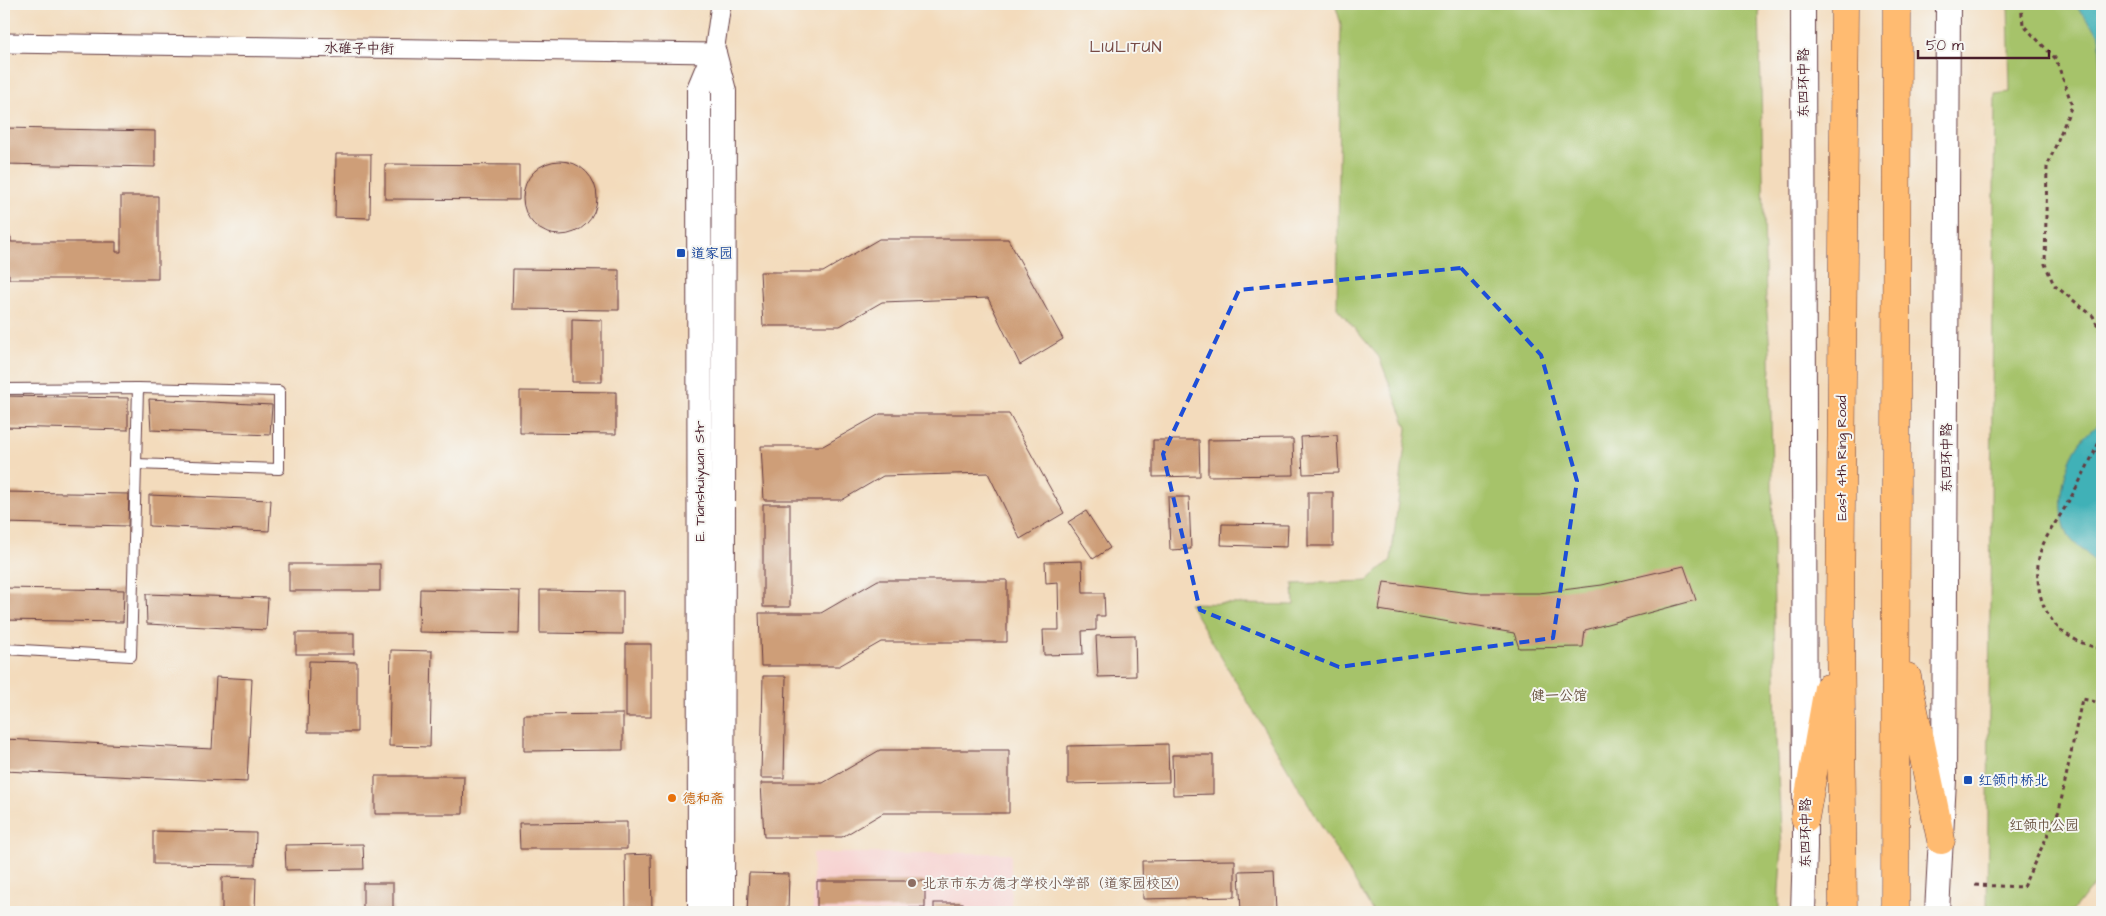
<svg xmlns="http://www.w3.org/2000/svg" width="2106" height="916" font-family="'Architects Daughter','LXGW WenKai TC',sans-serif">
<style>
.built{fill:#f7d0cf}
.green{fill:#a6c36a;stroke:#78714a}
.water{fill:#41b1b7;stroke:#466871}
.building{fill:#ce9e78}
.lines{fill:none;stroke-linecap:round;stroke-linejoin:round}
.service-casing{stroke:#633b41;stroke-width:12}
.minor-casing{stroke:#633b41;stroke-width:21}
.tertiary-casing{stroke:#633b41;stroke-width:26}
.trunk-casing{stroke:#633b41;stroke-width:29}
.path{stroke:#633b41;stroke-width:3;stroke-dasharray:4 4;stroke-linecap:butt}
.service{stroke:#fff;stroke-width:10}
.minor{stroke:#fff;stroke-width:19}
.tertiary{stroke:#fff;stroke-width:24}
.trunk{stroke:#ffbb71;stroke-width:28}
.marked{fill:none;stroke:#1d4ed8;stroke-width:4;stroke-dasharray:10 6;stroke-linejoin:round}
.transit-dot{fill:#1a4fb4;stroke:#f6f6f2;stroke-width:2}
.food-dot{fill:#e8710a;stroke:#f6f6f2;stroke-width:2}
.education-dot{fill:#8d6e63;stroke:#f6f6f2;stroke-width:2}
.labels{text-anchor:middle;stroke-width:4;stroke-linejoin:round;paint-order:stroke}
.street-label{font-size:14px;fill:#4a1f2b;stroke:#f6f6f2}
.transit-label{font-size:14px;fill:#164399;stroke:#f6f6f2;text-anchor:start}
.park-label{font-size:14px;fill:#66503e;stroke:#f6f6f2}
.food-label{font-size:14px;fill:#c56008;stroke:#f6f6f2;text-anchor:start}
.education-label{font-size:14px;fill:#785e54;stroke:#f6f6f2;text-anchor:start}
.quarter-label{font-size:16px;letter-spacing:1px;fill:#784b46;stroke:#f6f6f2}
</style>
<rect width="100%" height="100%" fill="#f6f6f2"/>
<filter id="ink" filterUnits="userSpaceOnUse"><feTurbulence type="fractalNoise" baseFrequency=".02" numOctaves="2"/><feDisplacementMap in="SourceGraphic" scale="10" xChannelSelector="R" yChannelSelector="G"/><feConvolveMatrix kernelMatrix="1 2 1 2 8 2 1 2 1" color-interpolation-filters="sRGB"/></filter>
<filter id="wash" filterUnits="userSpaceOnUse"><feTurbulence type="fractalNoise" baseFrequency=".0096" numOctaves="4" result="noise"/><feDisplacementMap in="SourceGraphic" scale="20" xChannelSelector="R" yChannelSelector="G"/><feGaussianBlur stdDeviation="1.12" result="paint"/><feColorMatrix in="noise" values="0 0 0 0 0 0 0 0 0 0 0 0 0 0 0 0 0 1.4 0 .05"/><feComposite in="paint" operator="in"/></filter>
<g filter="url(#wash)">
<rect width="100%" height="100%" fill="#f3dbbc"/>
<rect class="built" x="813" y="853" width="198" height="59"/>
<g class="green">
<path d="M1335,4H1759L1766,300L1770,350L1776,738L1782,846L1779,890V912H1373L1189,603L1294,605L1293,584L1367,581L1391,560L1407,428L1379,357L1337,308L1341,24Z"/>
<path d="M2008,4H2102V881L2089,890L2072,912H1987L1995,94L2010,92Z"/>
</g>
<g class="water">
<path d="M2074,4H2102V87L2099,34Z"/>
<path d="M2102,423V572C2098,567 2095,561 2090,557C2084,550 2072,543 2068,535C2052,501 2067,440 2102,423Z"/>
</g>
<g id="blocks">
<g class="building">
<path d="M4,128L155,131V167L4,164Z"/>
<path d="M336,154H371L370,218L335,217Z"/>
<circle cx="560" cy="198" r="37"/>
<path d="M385,164L519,165V200L385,199Z"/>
<path d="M121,196H158V279H9V274H4V237H11V242H116V252H121Z"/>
<path d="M879,239H1008L1063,339L1020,365L988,298L882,302L840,326H763L760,272H823Z"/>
<path d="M513,269L619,270V310L512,309Z"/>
<path d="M572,319L602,320V382H572Z"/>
<path d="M520,391L616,392V434L520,433Z"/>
<path d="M4,396L128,398V430L4,427Z"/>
<path d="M149,399L272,405L270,435L151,430Z"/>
<path d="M880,414H1009L1064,513L1020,539L988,473L883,476L842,500H764L761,446H823Z"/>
<path d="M1337,435L1339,473L1303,474L1301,437Z"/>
<path d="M1293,439L1294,475L1208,476V440Z"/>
<path d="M1153,440H1199L1200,476L1153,477Z"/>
<path d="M4,492L129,494L128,526L4,523Z"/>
<rect x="1308" y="492" width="25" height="54"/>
<path d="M149,495L271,500L269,531L149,526Z"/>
<path d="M1168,497H1189L1191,549L1170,550Z"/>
<rect x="763" y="504" width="27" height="103"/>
<path d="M1086,511L1110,548L1093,559L1068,522Z"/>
<path d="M1222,524L1288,525L1287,547L1221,545Z"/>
<path d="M1082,561L1083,593H1104L1105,616H1096V630L1082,631L1083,654L1044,655L1043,630H1059L1058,582L1046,583L1045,562Z"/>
<rect x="289" y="564" width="91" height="27"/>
<path d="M1684,566L1696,600L1585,630L1583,647L1519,648L1514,633L1379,610L1384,582L1470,593H1539L1602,585Z"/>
<path d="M878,580H1007V642H881L839,666H761L759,613H821Z"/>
<path d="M4,588L124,590L123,622L4,620Z"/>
<path d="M420,589L520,591L519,634L419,632Z"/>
<path d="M540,590L623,591V634L540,633Z"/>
<path d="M146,594L268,598L266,630L147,624Z"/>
<rect x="296" y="633" width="58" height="21"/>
<path d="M1135,635L1136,676L1098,677L1096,636Z"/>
<rect x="626" y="644" width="25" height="73"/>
<path d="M391,650L432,651L430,747L389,746Z"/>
<path d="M309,661L357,662V732H308Z"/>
<path d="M763,676H786L784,778H761Z"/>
<path d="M216,677L252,679L247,782L4,771V739L212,749Z"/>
<path d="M623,714V750L524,751V715Z"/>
<path d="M1168,744L1169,782L1068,784V746Z"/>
<path d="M880,750H1009V813H883L842,837H764L761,783H823Z"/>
<path d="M1172,755H1213V794L1173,795Z"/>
<path d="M375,776H464L463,814H375Z"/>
<path d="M627,822V849H520L519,823Z"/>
<path d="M153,831L256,833L255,865L153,864Z"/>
<path d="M363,844L364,869L286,870L285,845Z"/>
<path d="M651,854L652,912H626L625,855Z"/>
<path d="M1235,860V897L1143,899L1142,861Z"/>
<path d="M1274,870L1276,911L1241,912L1239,871Z"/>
<path d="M749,873L789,874L788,912H747Z"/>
<path d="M222,877L256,878L255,911L222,910Z"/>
<path d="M817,881H925V908L817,909Z"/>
<rect x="363" y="883" width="30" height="29"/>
<rect x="934" y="903" width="29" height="9"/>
</g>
</g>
</g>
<g filter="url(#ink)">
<use href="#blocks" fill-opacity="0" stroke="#633b41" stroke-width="1"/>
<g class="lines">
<defs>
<g id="service">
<path d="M4,389L138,388L131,656L4,649"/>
<path d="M136,464L279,469V391L138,388"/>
</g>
<path id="minor" d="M4,43L714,53L721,4"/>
<g id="tertiary">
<path d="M714,53L724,91L722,912"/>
<path d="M700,912L699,89L714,53"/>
<path d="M1803,912L1805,847L1803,4"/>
<path d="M1937,912L1944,780L1948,4"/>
</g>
<g id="trunk">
<path d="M1907,677L1941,840"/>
<path d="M1805,818L1828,688"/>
<path d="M1843,912L1840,622L1845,4"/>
<path d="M1895,912L1897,4"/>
</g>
</defs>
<use href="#service" class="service-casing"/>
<use href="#minor" class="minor-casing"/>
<use href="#tertiary" class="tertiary-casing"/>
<use href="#trunk" class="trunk-casing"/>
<g class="path">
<path d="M2021,4L2023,25L2056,59L2072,105L2047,167L2045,264L2054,285L2093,316L2102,335"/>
<path d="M2102,436C2091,459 2080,482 2067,504C2059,518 2048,532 2042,547C2038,557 2037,569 2038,580C2041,620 2065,641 2102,649"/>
<path d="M1975,885L2023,887L2059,811L2082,699L2102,703"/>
</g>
<use href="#service" class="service"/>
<use href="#minor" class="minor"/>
<use href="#tertiary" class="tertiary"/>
<use href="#trunk" class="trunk"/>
</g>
</g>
<path class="marked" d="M1461,268L1541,355L1577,481L1553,638L1339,667L1200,610L1163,454L1239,290Z"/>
<g class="transit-dot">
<rect x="676" y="248" width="10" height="10" rx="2.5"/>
<rect x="1963" y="775" width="10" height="10" rx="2.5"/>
</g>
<circle class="food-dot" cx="672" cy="798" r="5"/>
<circle class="education-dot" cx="912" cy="883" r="5"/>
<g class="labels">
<g class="street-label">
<text transform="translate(359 48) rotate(1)" y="5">水碓子中街</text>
<text transform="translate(1803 83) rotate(-90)" y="5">东四环中路</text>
<text transform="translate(1841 458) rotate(-90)" y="5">East 4th Ring Road</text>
<text transform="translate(1946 458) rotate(-90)" y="5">东四环中路</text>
<text transform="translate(699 481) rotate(-90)" y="5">E. Tianshuiyuan Str</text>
<text transform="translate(1805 833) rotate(-90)" y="5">东四环中路</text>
</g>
<g class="transit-label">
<text x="691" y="258">道家园</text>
<text x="1978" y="785">红领巾桥北</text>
</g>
<g class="park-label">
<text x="1559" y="700">健一公馆</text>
<text x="2044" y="830">红领巾公园</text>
</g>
<g class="food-label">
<text x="682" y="803">德和斋</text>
</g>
<g class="education-label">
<text x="922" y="888">北京市东方德才学校小学部（道家园校区）</text>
</g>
<g class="quarter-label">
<text x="1126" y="52">LIULITUN</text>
</g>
</g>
<rect width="2106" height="916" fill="none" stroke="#f6f6f2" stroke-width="20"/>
<path d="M1918 50v8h131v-8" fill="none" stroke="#4a1f2b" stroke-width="2.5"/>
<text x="1926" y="50" font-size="15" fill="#4a1f2b" stroke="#f6f6f2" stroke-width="4" paint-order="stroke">50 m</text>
</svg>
